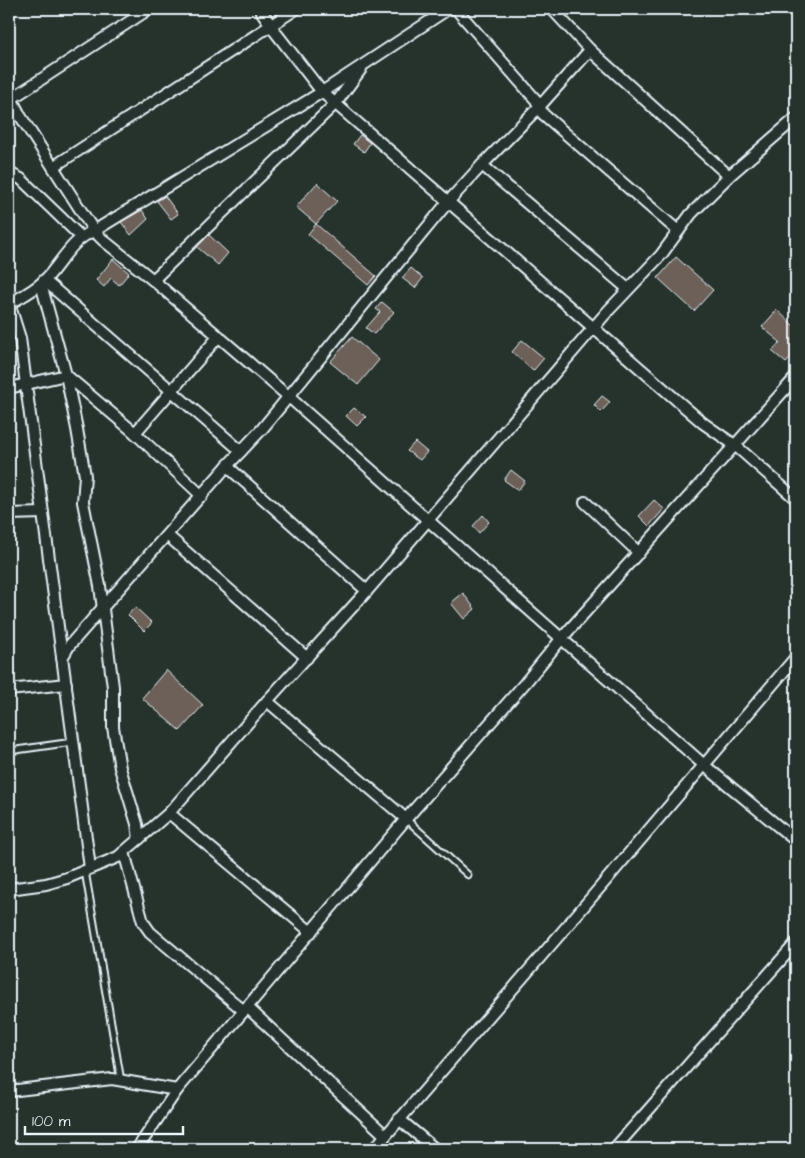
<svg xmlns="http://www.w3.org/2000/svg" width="805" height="1158" font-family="'Architects Daughter',sans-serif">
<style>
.building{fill:#6d6159;stroke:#e8f1f8}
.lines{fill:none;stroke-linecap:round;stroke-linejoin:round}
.service-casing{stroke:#e8f1f8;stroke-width:9}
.minor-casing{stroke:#e8f1f8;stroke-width:14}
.service{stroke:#26332d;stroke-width:5}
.minor{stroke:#26332d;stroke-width:10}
</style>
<rect width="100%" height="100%" fill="#26332d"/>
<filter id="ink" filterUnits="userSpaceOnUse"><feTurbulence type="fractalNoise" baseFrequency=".02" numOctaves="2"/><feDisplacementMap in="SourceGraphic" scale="10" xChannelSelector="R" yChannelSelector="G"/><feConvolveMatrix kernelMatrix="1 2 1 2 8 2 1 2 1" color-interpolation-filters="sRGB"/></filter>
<g filter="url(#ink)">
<g class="building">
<path d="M360,135L370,143L364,152L353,144Z"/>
<path d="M317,183L337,201L316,224L296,207Z"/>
<path d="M165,196L178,214L171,219L157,201Z"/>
<path d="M142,210L148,219L131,235L121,222Z"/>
<path d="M316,224L376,276L368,285L308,234Z"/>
<path d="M209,235L228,253L218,265L197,247Z"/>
<path d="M676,257L713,290L694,311L658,278Z"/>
<path d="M113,259L129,273L119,285L111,278L104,287L96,280Z"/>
<path d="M411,268L423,278L415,288L402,278Z"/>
<path d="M382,302L394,312L374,334L366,328L380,312L376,309Z"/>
<path d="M777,310L796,328V352L786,363L772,351L780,342L762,327Z"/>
<path d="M352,337L379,360L358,385L330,362Z"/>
<path d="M522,340L544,358L533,371L512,352Z"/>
<path d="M602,396L610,402L601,412L594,405Z"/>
<path d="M354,408L366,417L357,426L346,416Z"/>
<path d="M415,442L427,452L420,460L407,451Z"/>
<path d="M511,470L525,481L518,490L504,480Z"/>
<path d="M654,500L664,509L649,526L639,516Z"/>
<path d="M483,515L489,522L479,533L473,526Z"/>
<path d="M463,593L475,609L464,619L451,603Z"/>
<path d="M135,607L152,623L144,631L128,615Z"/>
<path d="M166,670L203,705L180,731L142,698Z"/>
</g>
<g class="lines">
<defs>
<g id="service">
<path d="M9,751L73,742"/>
<path d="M406,819L468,875"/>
<path d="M85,871L121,1081"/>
</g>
<g id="minor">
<path d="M260,9L276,33L322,92L703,423L736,446L796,499"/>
<path d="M456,9L536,100L543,114L678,231"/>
<path d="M552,9L590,50L729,176"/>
<path d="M9,94L21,117L94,231L103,240L153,280L289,397L704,765L796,841"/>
<path d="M11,99L149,9"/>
<path d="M482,165L628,289"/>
<path d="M53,167L296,9"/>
<path d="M9,173L21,179L81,237"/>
<path d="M44,280L241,451"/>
<path d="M153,280L336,103L361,69"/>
<path d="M41,284L66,375L77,429L85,476L83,502L100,586L113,687V727L120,768L137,824L139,839"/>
<path d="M9,303L20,338L26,385L90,868"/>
<path d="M9,304C21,297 35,290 45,280C61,263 72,239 94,231L322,92L448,9"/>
<path d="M9,388L66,375L135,433L202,496"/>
<path d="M135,433L219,336"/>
<path d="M227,466L367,591"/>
<path d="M585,502L639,553"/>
<path d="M9,514L43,513"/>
<path d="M167,535L307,658"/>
<path d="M62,658L69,646L227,466L262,429L448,202L482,165L539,107L590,50"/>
<path d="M9,690L66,684"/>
<path d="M267,701L406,819"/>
<path d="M169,813L311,932"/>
<path d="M124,852L143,922L150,932L244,1011"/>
<path d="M9,889L46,884L67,878L118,857L169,813L267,701L367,591L607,312L661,255L691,214L729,176L796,118"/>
<path d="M247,1007L385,1135"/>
<path d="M9,1091L112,1079L177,1090"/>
<path d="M399,1119L435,1149"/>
<path d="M137,1149L177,1090L406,819L525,683L562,638L796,377"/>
<path d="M374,1149L562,932L796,657"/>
<path d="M614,1149L796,943"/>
</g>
</defs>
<use href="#service" class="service-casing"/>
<use href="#minor" class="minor-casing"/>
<use href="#service" class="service"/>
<use href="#minor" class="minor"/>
</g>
</g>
<rect width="805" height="1158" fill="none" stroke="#26332d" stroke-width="30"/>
<rect x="15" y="15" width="775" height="1128" fill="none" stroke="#e8f1f8" stroke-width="2" filter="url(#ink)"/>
<path d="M25 1126v8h158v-8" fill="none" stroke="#e8f1f8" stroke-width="2.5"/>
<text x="32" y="1126" font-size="15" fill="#e8f1f8" stroke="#26332d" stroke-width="4" paint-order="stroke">100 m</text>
</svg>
